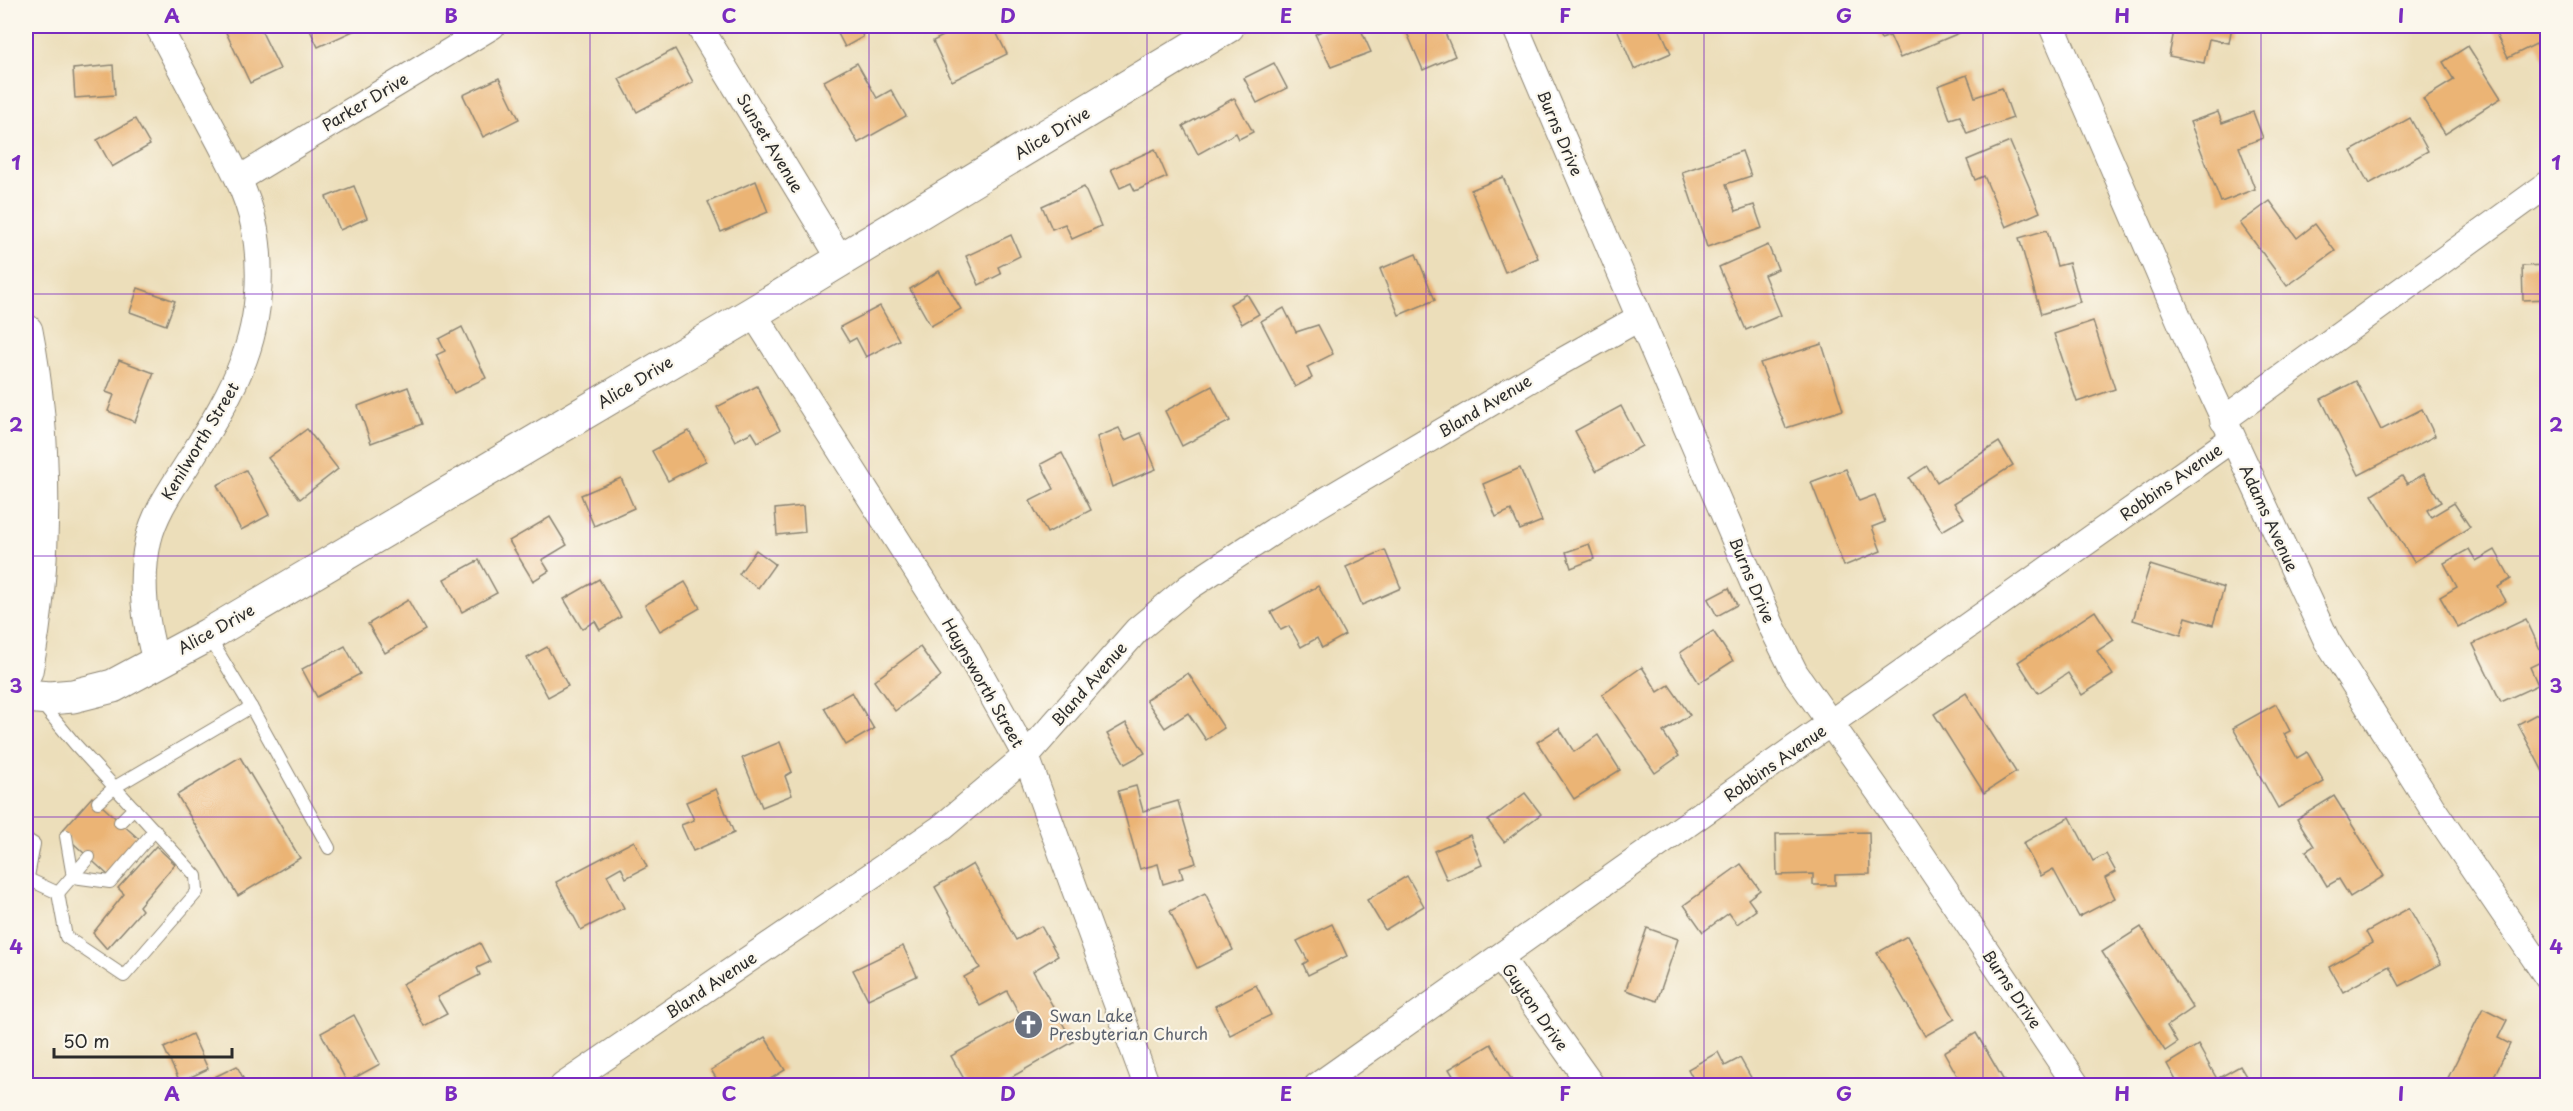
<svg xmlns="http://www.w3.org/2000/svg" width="2573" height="1111" font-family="'Playpen Sans',sans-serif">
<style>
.building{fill:#ebb475}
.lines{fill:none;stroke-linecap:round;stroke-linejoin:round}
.service-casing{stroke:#8c8472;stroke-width:14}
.minor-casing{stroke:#8c8472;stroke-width:28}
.secondary-casing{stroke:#8c8472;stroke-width:35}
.service{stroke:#fff;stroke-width:12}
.minor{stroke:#fff;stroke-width:26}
.secondary{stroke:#fff;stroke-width:33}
.grid{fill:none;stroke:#7b2cbf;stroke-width:1.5;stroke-opacity:0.55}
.labels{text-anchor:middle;stroke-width:4.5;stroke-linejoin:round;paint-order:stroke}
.street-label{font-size:16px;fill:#2b2b2b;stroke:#fbf7ec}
.worship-label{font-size:16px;fill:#5b616d;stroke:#fbf7ec;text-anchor:start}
.neatline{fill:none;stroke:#7b2cbf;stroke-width:2}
.grid-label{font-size:20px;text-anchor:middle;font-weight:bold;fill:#7b2cbf}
</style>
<rect width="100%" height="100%" fill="#fbf7ec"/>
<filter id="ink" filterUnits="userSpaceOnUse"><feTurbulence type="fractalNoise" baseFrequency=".0167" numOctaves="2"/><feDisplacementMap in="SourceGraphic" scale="12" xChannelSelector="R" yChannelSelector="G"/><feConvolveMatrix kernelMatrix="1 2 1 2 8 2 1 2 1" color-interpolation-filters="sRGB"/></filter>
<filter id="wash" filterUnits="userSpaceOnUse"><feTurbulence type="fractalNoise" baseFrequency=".008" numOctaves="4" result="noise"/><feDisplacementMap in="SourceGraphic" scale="24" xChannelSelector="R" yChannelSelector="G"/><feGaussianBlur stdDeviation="1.35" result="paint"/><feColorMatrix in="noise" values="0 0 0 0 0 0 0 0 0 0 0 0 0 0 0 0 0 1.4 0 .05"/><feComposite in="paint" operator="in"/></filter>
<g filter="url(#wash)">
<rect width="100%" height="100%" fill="#ecdeba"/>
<g id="blocks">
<g class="building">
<path d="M223,26H259L280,69L250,83Z"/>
<path d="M308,26H359L360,28L318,47Z"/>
<path d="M834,26H867L860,29L863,37L845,47Z"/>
<path d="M963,26H993L1007,54L952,81L933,41Z"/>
<path d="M1333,26H1368L1369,28L1362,32L1371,52L1331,67L1315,34Z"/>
<path d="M1404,26H1442L1455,56L1423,70Z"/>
<path d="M1616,26H1659L1671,53L1634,69Z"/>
<path d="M1875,26H1956L1959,33L1900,58L1890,36L1881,39Z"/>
<path d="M2175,26H2232L2229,43L2209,39L2204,63L2169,56Z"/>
<path d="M2498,26H2548V63L2536,44L2508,58L2493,28Z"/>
<path d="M2468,46L2501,98L2445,134L2423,99L2454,80L2443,62Z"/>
<path d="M675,49L693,82L637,112L619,79Z"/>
<path d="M857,63L877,98L891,90L906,116L858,143L824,81Z"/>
<path d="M1274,63L1287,88L1257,103L1244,78Z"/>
<path d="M113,65L115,95L75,98L73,69Z"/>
<path d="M1967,75L1975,97L2002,88L2013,118L1967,134L1960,116L1950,119L1938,86Z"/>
<path d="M499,78L519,119L483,137L463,95Z"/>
<path d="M1234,98L1253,132L1239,139L1236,133L1198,154L1183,126Z"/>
<path d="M2218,112L2222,123L2253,112L2263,138L2239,147L2255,189L2221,202L2190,122Z"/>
<path d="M2410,118L2428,151L2369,184L2351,151Z"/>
<path d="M135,119L150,145L112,167L97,140Z"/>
<path d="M2010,142L2040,212L2006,227L1984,176L1975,180L1967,160Z"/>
<path d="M1155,149L1167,177L1135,191L1131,183L1120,188L1111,169Z"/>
<path d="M1742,151L1751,176L1726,184L1736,211L1754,205L1762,228L1707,247L1682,172Z"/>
<path d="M1503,177L1538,258L1505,272L1471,190Z"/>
<path d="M756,181L768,212L721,232L708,202Z"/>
<path d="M354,186L367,218L340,230L326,197Z"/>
<path d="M1084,187L1101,226L1072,239L1065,224L1052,229L1042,206Z"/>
<path d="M2270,201L2297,238L2315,224L2335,251L2287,286L2240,223Z"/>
<path d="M2047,230L2057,266L2069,263L2080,302L2041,314L2019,238Z"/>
<path d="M1011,235L1020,256L998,267L1001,274L979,285L966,256Z"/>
<path d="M1768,245L1778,269L1764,275L1781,315L1746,330L1719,267Z"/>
<path d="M1416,254L1435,300L1399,315L1380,269Z"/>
<path d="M2548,265V299L2523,300L2522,266Z"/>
<path d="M939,271L961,309L931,326L910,289Z"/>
<path d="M138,288L175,301L166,325L130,312Z"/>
<path d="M1247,294L1259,314L1242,324L1230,304Z"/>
<path d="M880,306L899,340L866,357L856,338L849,342L840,327Z"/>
<path d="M1284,308L1296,332L1318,325L1333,354L1307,367L1312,378L1295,387L1261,321Z"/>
<path d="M2093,321L2115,389L2077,402L2054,334Z"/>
<path d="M462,327L486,378L454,393L436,355L445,351L439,339Z"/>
<path d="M1822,344L1843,410L1786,428L1760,363Z"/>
<path d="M119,360L154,373L135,422L108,411L114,395L106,392Z"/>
<path d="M2356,381L2381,430L2422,409L2435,436L2359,475L2321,399Z"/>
<path d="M757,386L780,430L758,442L752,432L735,441L717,407Z"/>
<path d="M1212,386L1230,421L1182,446L1165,411Z"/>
<path d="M408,387L422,424L371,443L358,406Z"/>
<path d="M1621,406L1642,446L1596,471L1575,431Z"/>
<path d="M1119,428L1125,440L1141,433L1156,469L1112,487L1097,437Z"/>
<path d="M307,429L338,469L300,499L268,458Z"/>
<path d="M689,431L706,461L668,481L652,451Z"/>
<path d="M1999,442L2013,465L1954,503L1964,518L1942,531L1909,478L1927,466L1937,482Z"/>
<path d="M1062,453L1091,510L1047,533L1030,501L1054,489L1041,464Z"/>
<path d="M1520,468L1542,521L1520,530L1511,510L1496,517L1483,484Z"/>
<path d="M1846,469L1859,501L1875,495L1885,522L1872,527L1881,551L1844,566L1811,482Z"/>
<path d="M246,470L269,515L241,530L217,485Z"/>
<path d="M2424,474L2441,502L2427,510L2431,517L2454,503L2470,527L2414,562L2372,495L2402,476L2407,484Z"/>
<path d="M621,478L634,508L594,526L581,495Z"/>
<path d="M803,506L805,532L777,535L775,509Z"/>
<path d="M550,517L567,545L542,560L549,571L533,581L509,541Z"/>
<path d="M1589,544L1594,559L1571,568L1566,552Z"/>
<path d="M2469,549L2476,561L2495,550L2511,579L2498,587L2506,601L2458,628L2440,597L2457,587L2444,563Z"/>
<path d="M756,550L775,564L758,588L739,574Z"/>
<path d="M1385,550L1401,588L1362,605L1346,567Z"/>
<path d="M479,560L497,593L462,612L444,579Z"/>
<path d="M2150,565L2224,588L2213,625L2186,617L2181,635L2133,620Z"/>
<path d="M599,579L621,617L600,630L595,621L582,629L564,599Z"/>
<path d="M685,582L700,608L660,631L645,605Z"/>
<path d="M1318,586L1345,635L1322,648L1317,638L1301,647L1289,626L1281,630L1271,612Z"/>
<path d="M1729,588L1737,605L1717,616L1708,599Z"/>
<path d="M408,600L425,630L385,653L368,624Z"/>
<path d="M2095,611L2114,640L2097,651L2113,675L2082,695L2068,673L2038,693L2018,662Z"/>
<path d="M2526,619L2545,660L2530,667L2538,685L2501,702L2473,644Z"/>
<path d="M1713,631L1733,661L1699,683L1680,653Z"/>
<path d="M345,646L360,674L317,697L302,669Z"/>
<path d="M547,647L568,686L548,697L527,658Z"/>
<path d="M920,647L941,676L895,711L874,681Z"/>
<path d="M1642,667L1658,692L1669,685L1690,715L1663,732L1679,756L1655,773L1602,695Z"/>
<path d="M1188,673L1224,728L1206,740L1188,713L1165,728L1146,700Z"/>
<path d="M852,692L874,729L846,745L824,708Z"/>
<path d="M1966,693L2016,772L1984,793L1934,714Z"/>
<path d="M2276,704L2290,731L2284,734L2297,758L2307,752L2324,782L2278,808L2233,728Z"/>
<path d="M2548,708V781L2518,724Z"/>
<path d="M1126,723L1145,753L1125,764L1107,734Z"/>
<path d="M1559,728L1574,752L1598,735L1620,770L1574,799L1537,742Z"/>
<path d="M780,742L792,772L785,776L792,795L762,807L742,758Z"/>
<path d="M240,757L300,858L238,896L177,795Z"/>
<path d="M1136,786L1143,811L1178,801L1196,863L1180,868L1183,878L1163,884L1158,864L1140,869L1118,791Z"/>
<path d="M716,789L734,833L693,851L681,825L694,820L686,802Z"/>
<path d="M1525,793L1541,814L1504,842L1488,821Z"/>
<path d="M2334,796L2384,876L2350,897L2339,879L2327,886L2306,851L2314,846L2297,819Z"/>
<path d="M92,797L140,840L109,876L61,832Z"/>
<path d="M2070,817L2093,861L2106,854L2116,872L2105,878L2115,898L2079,917L2053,869L2041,876L2023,843Z"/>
<path d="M1869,832L1870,874L1835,875V885H1813V874L1777,875L1776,834Z"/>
<path d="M1470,835L1482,865L1447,880L1434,851Z"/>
<path d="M634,841L647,867L626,878L621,867L607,875L624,908L581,930L556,882Z"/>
<path d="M156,846L175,864L139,906L142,910L107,949L93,933L124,894L118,888Z"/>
<path d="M973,864L1016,940L1041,926L1058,956L1033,971L1073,1042L996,1086H968L951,1056L1021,1017L1007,991L980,1006L964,977L980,968L935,887Z"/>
<path d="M1741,864L1760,890L1748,899L1756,910L1737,924L1729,913L1703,932L1684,905Z"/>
<path d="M1407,876L1424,906L1385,930L1367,900Z"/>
<path d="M1205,893L1233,950L1197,968L1170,911Z"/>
<path d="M2409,908L2441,964L2400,986L2389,966L2343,992L2329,967L2372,943L2366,932Z"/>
<path d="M1332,924L1347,956L1308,975L1303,964L1308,961L1297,941Z"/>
<path d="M2141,927L2193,1008L2167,1026L2177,1043L2165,1051L2102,952Z"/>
<path d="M1647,928L1678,939L1657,1001L1626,990Z"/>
<path d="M1907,936L1955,1019L1925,1036L1877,953Z"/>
<path d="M480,943L490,962L477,968L480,975L437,997L447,1014L424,1026L402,984Z"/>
<path d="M903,946L917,976L868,999L853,970Z"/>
<path d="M1256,985L1271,1015L1230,1035L1215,1006Z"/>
<path d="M2483,1008L2507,1020L2498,1038L2510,1044L2489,1086H2444Z"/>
<path d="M354,1015L380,1064L347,1082L321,1033Z"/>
<path d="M1976,1033L2007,1086H1963L1944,1052Z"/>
<path d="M192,1034L208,1069L180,1082L164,1048Z"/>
<path d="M765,1037L785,1070L759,1086H721L711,1070Z"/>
<path d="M1491,1044L1515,1086H1459L1449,1069Z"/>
<path d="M2198,1045L2217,1079L2240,1066L2250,1083L2246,1086H2179L2167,1064Z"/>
<path d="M1718,1052L1725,1066L1740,1058L1754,1083L1749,1086H1697L1688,1069Z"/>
<path d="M237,1066L247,1086H196Z"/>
</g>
</g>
</g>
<g filter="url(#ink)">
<use href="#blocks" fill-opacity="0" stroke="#8c8472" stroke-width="1.5"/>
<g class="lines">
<defs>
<g id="service">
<path d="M40,702L75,744L196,876L197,892L124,976L66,937L58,893"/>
<path d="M251,707L329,848"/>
<path d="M98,802L115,787L251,707L209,637"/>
<path d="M120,822L134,808"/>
<path d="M66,836L73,877"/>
<path d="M26,839L34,844L26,888"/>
<path d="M73,877L110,882L155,830"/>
<path d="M28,879L58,893L89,857"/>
</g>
<g id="minor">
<path d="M699,26L841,260"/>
<path d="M1515,26L1772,627L1795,673L1893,812L2077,1086"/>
<path d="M2052,26L2198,363L2327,641L2431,806L2548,978"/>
<path d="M239,179L492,26"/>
<path d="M753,313L967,650L1026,756L1147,1086"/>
<path d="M2223,420L2548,184"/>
<path d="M156,662C145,622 139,583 148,541C155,511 174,486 190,460C235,388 267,334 257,244C253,200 229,160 209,122C192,90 175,58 158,26"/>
<path d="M1500,957L1592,1086"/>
<path d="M563,1086L941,828L1026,756L1137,630L1189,587L1274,531L1541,373L1639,318"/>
<path d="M1317,1086L2232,439"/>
</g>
<g id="secondary">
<path d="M26,331C47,438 47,564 26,671"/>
<path d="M26,696L49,698L73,696L113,686L208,635L753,313L1228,26"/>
</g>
</defs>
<use href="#service" class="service-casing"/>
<use href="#minor" class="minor-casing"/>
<use href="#secondary" class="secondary-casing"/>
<use href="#service" class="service"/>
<use href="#minor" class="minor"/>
<use href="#secondary" class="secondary"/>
</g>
</g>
<path class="grid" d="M312,26V1086M590,26V1086M869,26V1086M1147,26V1086M1426,26V1086M1704,26V1086M1983,26V1086M2261,26V1086M26,294H2548M26,556H2548M26,817H2548"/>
<defs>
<symbol id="church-disc" viewBox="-11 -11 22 22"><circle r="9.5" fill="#6b7280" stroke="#fbf7ec"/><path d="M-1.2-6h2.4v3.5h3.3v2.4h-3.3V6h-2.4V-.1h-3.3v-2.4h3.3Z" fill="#fff"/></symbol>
</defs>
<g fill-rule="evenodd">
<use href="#church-disc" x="1012" y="1008" width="33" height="33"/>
</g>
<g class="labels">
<g class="street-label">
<text transform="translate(365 102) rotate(-31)" y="6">Parker Drive</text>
<text transform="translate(1052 133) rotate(-31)" y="6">Alice Drive</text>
<text transform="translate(1560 133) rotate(67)" y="6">Burns Drive</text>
<text transform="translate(770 143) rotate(59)" y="6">Sunset Avenue</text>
<text transform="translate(635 382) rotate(-31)" y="6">Alice Drive</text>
<text transform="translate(1485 406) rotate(-31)" y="6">Bland Avenue</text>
<text transform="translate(200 441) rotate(-59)" y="6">Kenilworth Street</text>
<text transform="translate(2171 482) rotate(-35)" y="6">Robbins Avenue</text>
<text transform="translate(2269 518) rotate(65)" y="6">Adams Avenue</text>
<text transform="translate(1752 580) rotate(67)" y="6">Burns Drive</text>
<text transform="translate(216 629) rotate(-29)" y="6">Alice Drive</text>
<text transform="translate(983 683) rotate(60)" y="6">Haynsworth Street</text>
<text transform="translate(1089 684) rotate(-49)" y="6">Bland Avenue</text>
<text transform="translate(1775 763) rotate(-35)" y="6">Robbins Avenue</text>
<text transform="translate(711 985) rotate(-34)" y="6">Bland Avenue</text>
<text transform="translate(2012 989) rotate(56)" y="6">Burns Drive</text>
<text transform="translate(1535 1007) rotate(55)" y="6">Guyton Drive</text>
</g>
<g class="worship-label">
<text x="1049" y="1022">Swan Lake<tspan x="1049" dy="18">Presbyterian Church</tspan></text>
</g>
</g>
<rect width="2573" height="1111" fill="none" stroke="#fbf7ec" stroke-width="66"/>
<path d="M54 1048v9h178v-9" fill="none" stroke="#2b2b2b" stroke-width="3"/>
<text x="63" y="1048" font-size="18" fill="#2b2b2b" stroke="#fbf7ec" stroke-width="4.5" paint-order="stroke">50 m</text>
<rect x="33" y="33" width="2507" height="1045" class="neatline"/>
<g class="grid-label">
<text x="172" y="23">A</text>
<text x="451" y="23">B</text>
<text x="729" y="23">C</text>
<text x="1008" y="23">D</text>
<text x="1286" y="23">E</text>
<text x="1565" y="23">F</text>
<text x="1844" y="23">G</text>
<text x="2122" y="23">H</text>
<text x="2401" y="23">I</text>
<text x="16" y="170">1</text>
<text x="2556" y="170">1</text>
<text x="16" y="432">2</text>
<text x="2556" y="432">2</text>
<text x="16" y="693">3</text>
<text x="2556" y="693">3</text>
<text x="16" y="954">4</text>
<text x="2556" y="954">4</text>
<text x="172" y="1101">A</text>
<text x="451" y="1101">B</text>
<text x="729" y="1101">C</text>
<text x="1008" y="1101">D</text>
<text x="1286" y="1101">E</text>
<text x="1565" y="1101">F</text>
<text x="1844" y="1101">G</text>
<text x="2122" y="1101">H</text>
<text x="2401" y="1101">I</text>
</g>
</svg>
